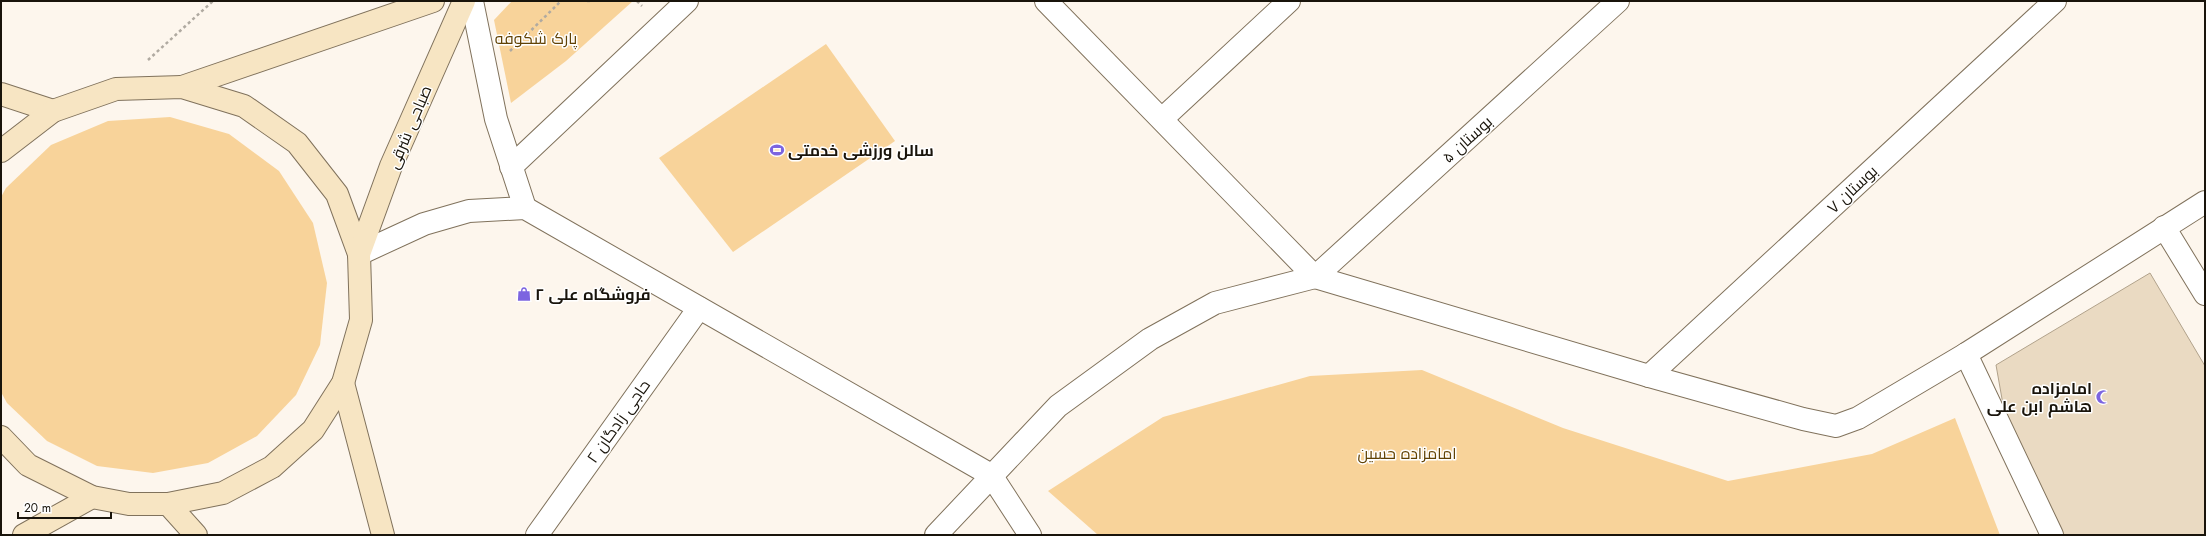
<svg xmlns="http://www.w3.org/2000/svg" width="2206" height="536" font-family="Jost,Cairo,sans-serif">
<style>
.green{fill:#f8d39a}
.building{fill:#eadac2;stroke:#b1a28b}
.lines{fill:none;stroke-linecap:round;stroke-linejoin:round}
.street-casing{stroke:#80725c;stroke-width:24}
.secondary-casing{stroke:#80725c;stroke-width:24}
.path{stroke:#b0aaa1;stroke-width:2.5;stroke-dasharray:3 3;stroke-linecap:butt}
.street{stroke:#fff;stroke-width:22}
.secondary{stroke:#f7e5c3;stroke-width:22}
.labels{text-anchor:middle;stroke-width:3;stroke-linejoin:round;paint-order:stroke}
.park-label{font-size:16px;fill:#614204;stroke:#fff}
.street-label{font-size:16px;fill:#19140b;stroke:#fff}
.poi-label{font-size:16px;font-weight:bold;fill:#19140b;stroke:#fff;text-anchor:start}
</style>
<rect width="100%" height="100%" fill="#fdf6ed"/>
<g class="green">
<path d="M512,1H633L566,61L511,103L494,20Z"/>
<path d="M826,44L895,141L733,252L659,158Z"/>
<path d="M170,117L229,134L279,171L313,223L327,283L320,345L296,395L257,436L208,463L153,473L97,466L47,441L7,403L1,392V197L6,188L51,145L108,121Z"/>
<path d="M1422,370L1563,428L1728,481L1872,454L1955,418L2000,535H1098L1048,491L1163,417L1310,376Z"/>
</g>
<path class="building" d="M2150,273L2205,366V535H2061L2007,427L1996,365Z"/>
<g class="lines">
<defs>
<g id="street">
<path d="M472,1L496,119L525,208"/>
<path d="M1046,1L1315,277L1649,376L1803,419L1836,426L1858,418L1966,354L2205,202"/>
<path d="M1162,119L1289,1"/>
<path d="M511,167L687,1"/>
<path d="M2164,227L2205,294"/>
<path d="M359,254L424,224L469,211L525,208L991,475L1030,535"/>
<path d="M1966,354L2052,535"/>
<path d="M1649,376L2055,1"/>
<path d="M537,535L699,308"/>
<path d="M936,535L1058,406L1150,339L1215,303L1315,277L1618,1"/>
</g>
<g id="secondary">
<path d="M182,87L433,1"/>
<path d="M1,94L53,111"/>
<path d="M1,151L53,111L116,89L182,87L244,106L297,143L337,194L359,254L361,320L343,383L313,430L272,467L223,493L168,504H129L92,497L28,465L1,437"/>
<path d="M359,254L391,166L464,1"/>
<path d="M343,383L383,535"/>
<path d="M168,504L196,535"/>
<path d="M24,535L92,497"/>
</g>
</defs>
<use href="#street" class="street-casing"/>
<use href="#secondary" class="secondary-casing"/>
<g class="path">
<path d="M587,1H590"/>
<path d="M637,1L642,6"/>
<path d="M510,51L561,1"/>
<path d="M148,60L213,1"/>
</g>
<use href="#street" class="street"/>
<use href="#secondary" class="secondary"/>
</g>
<defs>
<symbol id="stadium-bare" viewBox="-9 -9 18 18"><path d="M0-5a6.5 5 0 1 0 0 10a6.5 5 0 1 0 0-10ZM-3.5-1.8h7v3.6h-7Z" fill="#7c65e0" stroke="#fff" stroke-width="2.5" paint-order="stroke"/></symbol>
<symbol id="shop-bare" viewBox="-9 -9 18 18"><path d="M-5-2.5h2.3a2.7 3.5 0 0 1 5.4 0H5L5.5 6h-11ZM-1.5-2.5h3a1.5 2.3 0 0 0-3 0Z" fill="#7c65e0" stroke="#fff" stroke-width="2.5" paint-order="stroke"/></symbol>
<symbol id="mosque-bare" viewBox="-9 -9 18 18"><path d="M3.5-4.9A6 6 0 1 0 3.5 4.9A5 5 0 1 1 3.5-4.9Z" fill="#7c65e0" stroke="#fff" stroke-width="2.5" paint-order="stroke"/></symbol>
</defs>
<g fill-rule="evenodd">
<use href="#stadium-bare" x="767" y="140" width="20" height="20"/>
<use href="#shop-bare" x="514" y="284" width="20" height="20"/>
<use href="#mosque-bare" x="2093" y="387" width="20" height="20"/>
</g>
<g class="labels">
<g class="park-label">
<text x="536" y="44">پارک شکوفه</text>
<text x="1407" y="459">امامزاده حسین</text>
</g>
<g class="street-label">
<text transform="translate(409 127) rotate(-67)" y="6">صباحی شرقی</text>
<text transform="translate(1467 139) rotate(-42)" y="6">بوستان ۵</text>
<text transform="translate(1852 189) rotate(-43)" y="6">بوستان ۷</text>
<text transform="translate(618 421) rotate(-55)" y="6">حاجی زادگان ۲</text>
</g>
<g class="poi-label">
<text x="788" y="156">سالن ورزشی خدمتی</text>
<text x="535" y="300">فروشگاه علی ۲</text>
<text x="2092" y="394" text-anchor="end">امامزاده<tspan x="2092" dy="18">هاشم ابن علی</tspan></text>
</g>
</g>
<rect width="2206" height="536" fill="none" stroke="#19140b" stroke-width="4"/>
<path d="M18 512v6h93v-6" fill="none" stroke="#19140b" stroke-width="2"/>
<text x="24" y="512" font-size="12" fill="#19140b" stroke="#ffffff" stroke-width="3" paint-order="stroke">20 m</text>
</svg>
